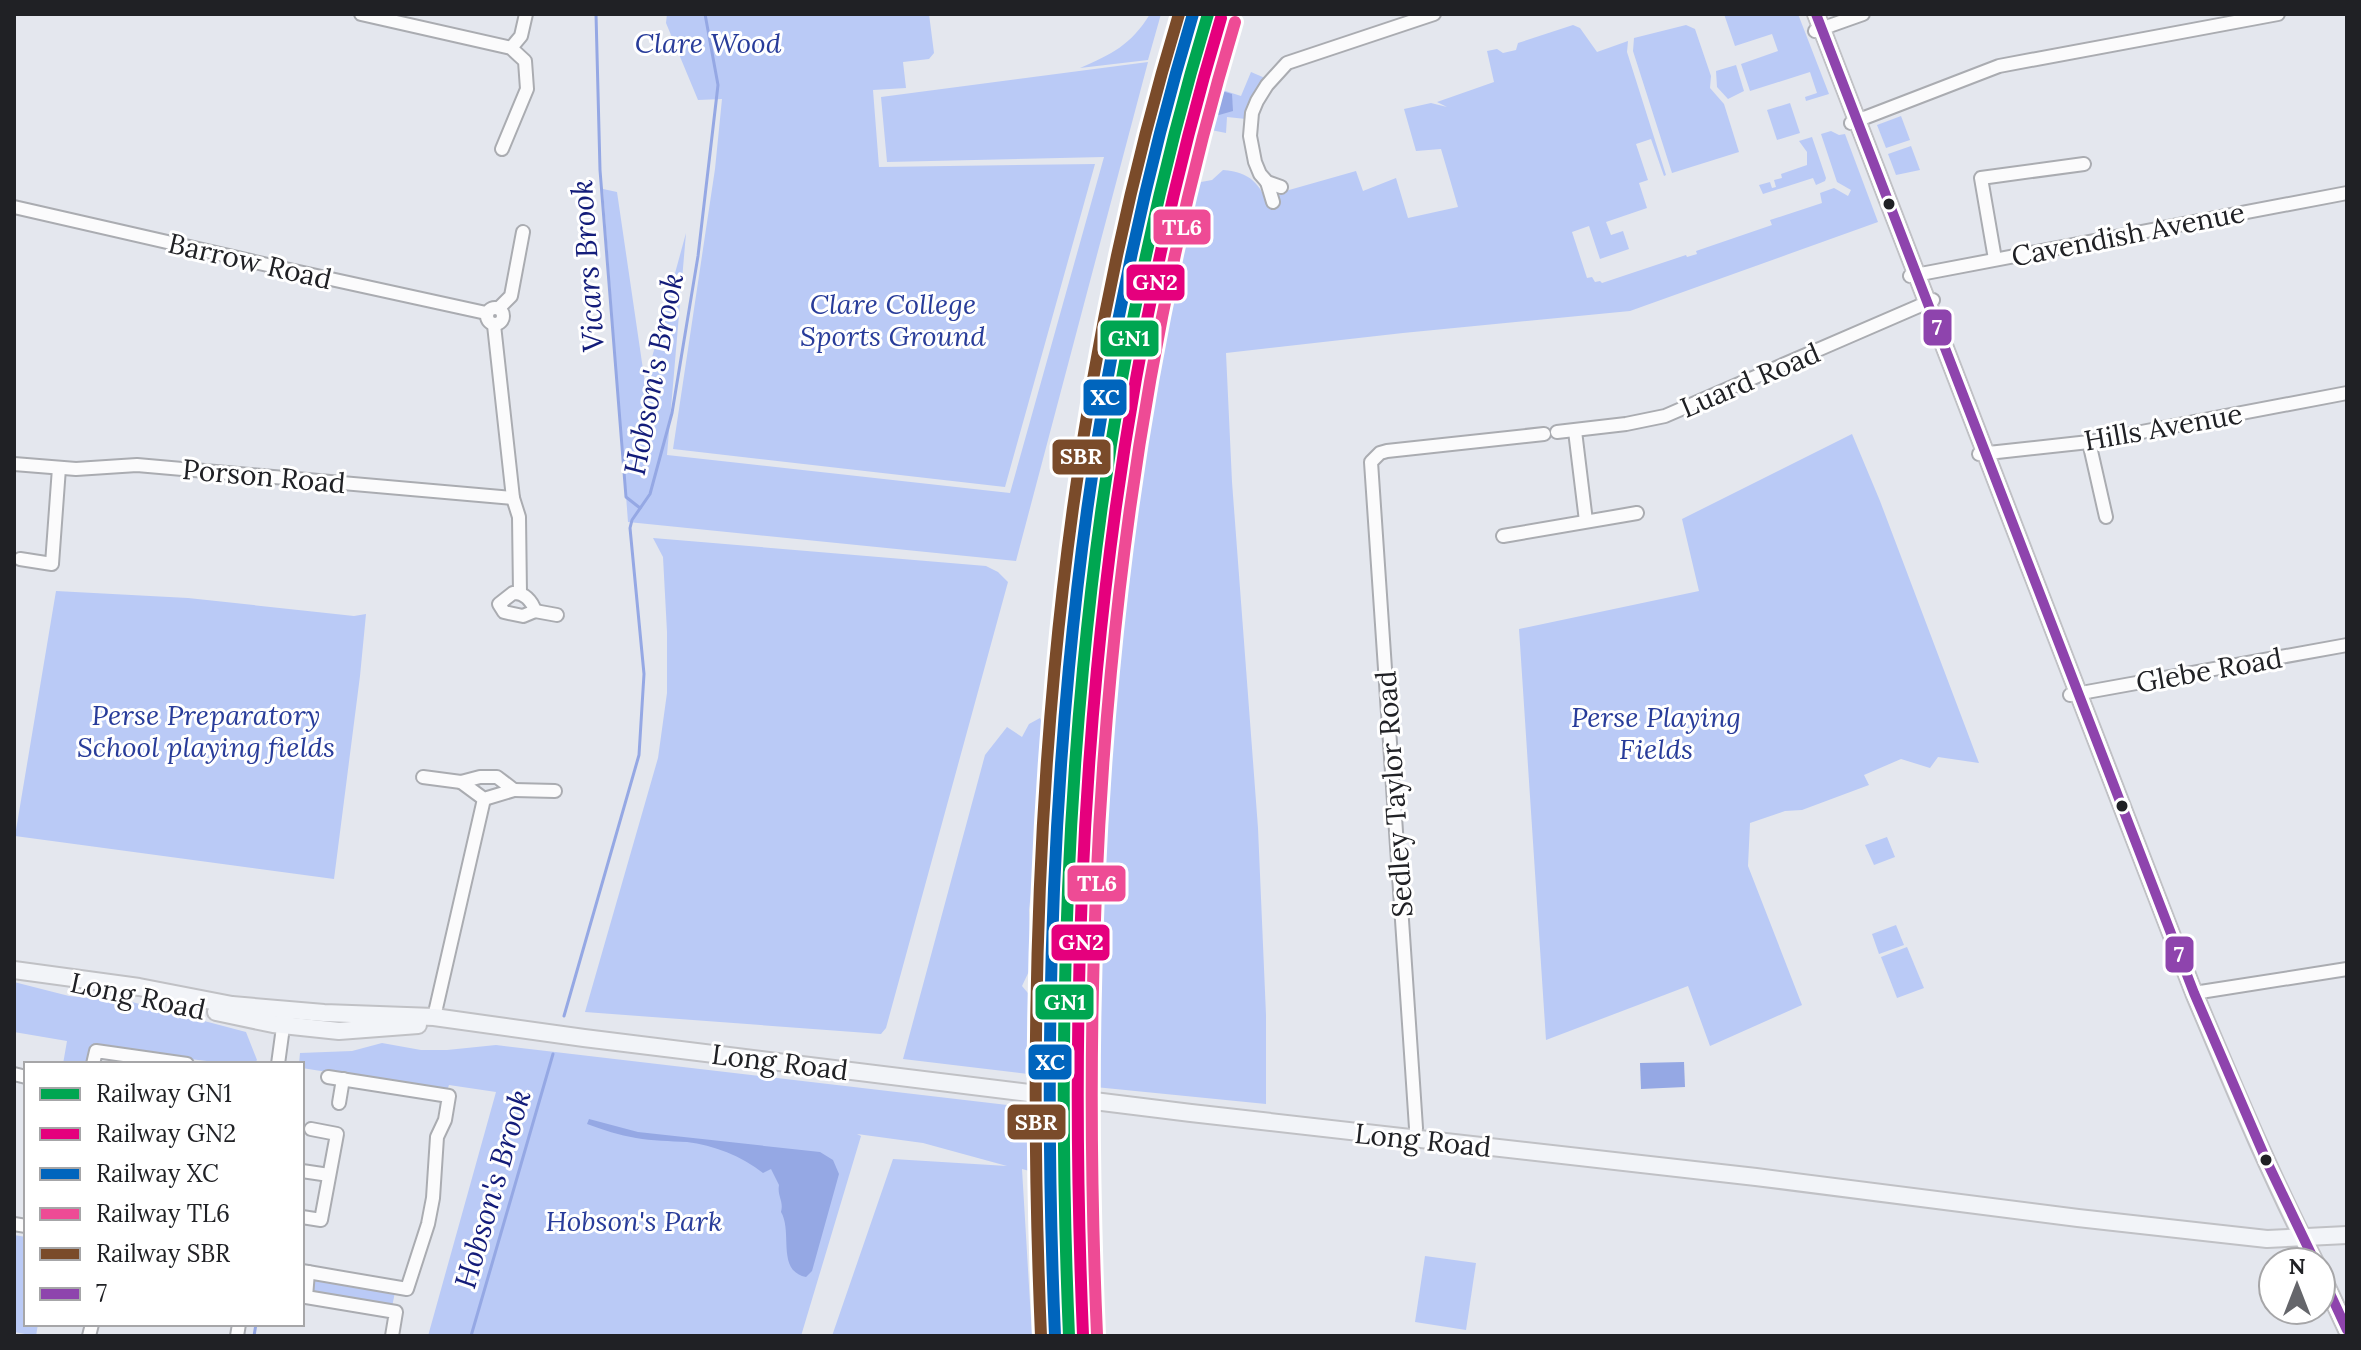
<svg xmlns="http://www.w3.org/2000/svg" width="2361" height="1350" font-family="Lora,serif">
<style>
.green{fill:#bacaf6}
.water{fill:#95a8e4}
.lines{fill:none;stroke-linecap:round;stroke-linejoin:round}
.stream{stroke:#95a8e4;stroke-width:3}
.minor-casing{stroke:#aaacb1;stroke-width:16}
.major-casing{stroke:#c0c1c5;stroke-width:20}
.minor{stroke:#fbfbfc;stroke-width:12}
.major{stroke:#f2f4f8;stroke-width:16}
.bus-1-casing{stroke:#fff;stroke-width:16}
.bus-1{stroke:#8e44ad;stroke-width:10}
.rail-1-casing{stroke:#fff;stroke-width:18}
.rail-2-casing{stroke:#fff;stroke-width:18}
.rail-3-casing{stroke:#fff;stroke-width:18}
.rail-4-casing{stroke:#fff;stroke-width:18}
.rail-5-casing{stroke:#fff;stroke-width:18}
.rail-1{stroke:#00a651;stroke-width:12}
.rail-2{stroke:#e5007d;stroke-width:12}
.rail-3{stroke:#0065bd;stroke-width:12}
.rail-4{stroke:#ee4b95;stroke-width:12}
.rail-5{stroke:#7a4b2a;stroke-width:12}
.bus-dot{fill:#202125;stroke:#fff;stroke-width:3}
.labels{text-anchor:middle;stroke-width:6;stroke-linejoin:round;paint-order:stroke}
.park-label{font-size:28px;font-style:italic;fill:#283c9a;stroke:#fff}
.street-label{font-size:28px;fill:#202125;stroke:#fff}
.water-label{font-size:30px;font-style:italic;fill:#131c7a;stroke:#fff}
.line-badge{stroke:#fff;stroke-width:3}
.badge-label{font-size:22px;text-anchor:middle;font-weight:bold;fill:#fff}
</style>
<rect width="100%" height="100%" fill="#e4e7ee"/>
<g class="green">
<path d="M667,14H929L934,53L929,59L903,62L906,88L873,90L879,167L1095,164L1005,487L673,449L715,169L722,99L698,100L666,23Z"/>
<path d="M1150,14H1161L1148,60L1080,68C1112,54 1131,45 1150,14Z"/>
<path d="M1724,14H1798L1829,94L1806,101L1805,97L1817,93L1810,72L1750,91L1741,64L1778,51L1772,34L1735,46Z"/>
<path d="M1573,25L1580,28L1597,52L1628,41L1627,52L1666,175L1664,176L1651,139L1636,144L1648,180L1639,183L1647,208L1606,222L1611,235L1623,231L1629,249L1600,259L1589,226L1572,232L1587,278L1592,277L1595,282L1600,281L1602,283L1686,255L1687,257L1697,254L1696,251L1772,225L1770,220L1822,203L1820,193L1834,188L1848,196L1851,190L1837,182L1821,134L1831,131L1839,135L1845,134L1878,222L1630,311L1403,333L1226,353L1232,482L1258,828L1266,1015V1104L1075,1085L1078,903L1096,661L1105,576L1138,373L1135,372L1183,140L1198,127L1192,124L1204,84L1241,96L1251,72L1265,78L1246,119L1227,117L1226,133L1206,129L1208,134L1203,146L1201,182L1212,180L1223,170C1251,172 1260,184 1270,209L1277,207L1276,199L1282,192L1356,171L1363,191L1396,178L1408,218L1458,207L1441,149L1416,151L1404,109L1431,103L1447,107L1437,102L1494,82L1487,51L1497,49L1503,53L1516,50L1518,43Z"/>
<path d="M1686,25L1695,29L1711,76L1710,88L1724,104L1739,152L1672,173L1633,51L1634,38Z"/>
<path d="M1148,62L1016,561L628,522L603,189L617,192L645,383L686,233L667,455L1010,493L1104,157L887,162L881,97Z"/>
<path d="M1736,65L1744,91L1728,99L1717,87L1716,71Z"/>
<path d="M1790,103L1800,133L1777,140L1767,110Z"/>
<path d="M1901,116L1910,140L1886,148L1877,125Z"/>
<path d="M1812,137L1826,178L1825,181L1816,185L1813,178L1763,194L1759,185L1770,182L1772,188L1776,187L1774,180L1782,178L1781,174L1807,165V152L1799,141Z"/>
<path d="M1911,146L1920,170L1896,175L1888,154Z"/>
<path d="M1852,434L1880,501L1979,763L1938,757L1930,768L1901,759L1864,775L1869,785L1802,810L1785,811L1750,823L1748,866L1802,1005L1710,1046L1688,986L1546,1040L1519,629L1699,591L1682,519Z"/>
<path d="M653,538L986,566L998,572L1008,582L886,1028L881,1034L585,1012L658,758L667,693V632L663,557Z"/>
<path d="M56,591L188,598L354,616L366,614L360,676L334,879L15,836Z"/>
<path d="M1040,718L1049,740L1029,910L1031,967L1022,986L1038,1005L1043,1044L1025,1049L1028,1074L903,1059L985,755L1007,727L1022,737L1029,724Z"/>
<path d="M1887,837L1895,857L1874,865L1865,845Z"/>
<path d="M1896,925L1904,945L1879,954L1872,934Z"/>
<path d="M1907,947L1924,988L1897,998L1881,957Z"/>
<path d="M14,982L69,996L132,1002L246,1032L257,1060L254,1064C202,1064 152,1052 101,1044L96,1047L90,1064H63L67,1041L14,1032Z"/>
<path d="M382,1043L421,1050H447L496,1045L1051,1110L1052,1177L1022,1169L1032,1336H832L893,1159L1007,1166L923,1143L857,1134L861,1136L801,1336H428L496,1092L449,1085L447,1091L302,1068V1064H299L300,1053L352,1051Z"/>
<path d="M14,1235L26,1237V1324H38L36,1336L14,1332Z"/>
<path d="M1425,1256L1476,1263L1466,1330L1415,1322Z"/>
<path d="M318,1278L395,1292L392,1307L315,1295L311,1290L312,1282Z"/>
</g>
<g class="water">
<path d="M1215,89L1232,94L1233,111L1219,115L1208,110L1205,101L1206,91Z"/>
<path d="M1684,1062L1685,1087L1641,1089L1640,1063Z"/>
<path d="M589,1119L638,1132L820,1152L833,1160L839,1174L812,1271L806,1277C776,1271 793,1232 781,1212C784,1201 777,1196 779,1185L771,1169L763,1173C742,1156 713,1145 687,1142C670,1141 652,1141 636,1138C619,1135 603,1130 587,1124Z"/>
</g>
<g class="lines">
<g class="stream">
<path d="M596,14L600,170L626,497L640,508"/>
<path d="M564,1016L639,755L644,674L630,528L632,520L650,494L672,413L698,256L718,85L705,14"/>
<path d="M254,1336L256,1324"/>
<path d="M471,1336L553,1054"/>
</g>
<defs>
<g id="minor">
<path d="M361,14L511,48L525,61L527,89L502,149"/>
<path d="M1815,31L1863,14"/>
<path d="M511,48L521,36L526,14"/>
<path d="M1851,123L1999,66L2278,14"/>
<path d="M1267,182L1273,202"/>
<path d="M1281,187L1267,182L1260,174L1255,162L1250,136L1252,113L1257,101L1267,85L1287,63L1434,14"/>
<path d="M14,207L294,271L486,313"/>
<path d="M1995,259L1981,178L2084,164"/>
<path d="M1910,276L2347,193"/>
<circle cx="495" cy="316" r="8"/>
<path d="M499,308L511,296L523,232"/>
<path d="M494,325L513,498L519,517L520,593"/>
<path d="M1575,431L1586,521"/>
<path d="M1557,432L1626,424L1665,416L1933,300"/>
<path d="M2089,442L2106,517"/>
<path d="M1979,454L2089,442L2347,393"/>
<path d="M14,464L76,469L137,465L513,498"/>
<path d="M1503,536L1637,513"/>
<path d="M20,559L52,564L59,468"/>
<path d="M513,593C524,592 532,601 535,611L523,616L504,612L499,604Z"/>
<path d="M535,611L557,615"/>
<path d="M2070,695L2347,645"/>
<path d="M423,777L461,782"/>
<path d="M480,777H497L514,790L484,799L461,782Z"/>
<path d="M514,790L555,791"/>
<path d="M2194,993L2347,969"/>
<path d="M434,1017L484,799"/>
<path d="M93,1064L96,1051L187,1064"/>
<path d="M278,1064L284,1020"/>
<path d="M14,1074L26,1077"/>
<path d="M339,1103L343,1079"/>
<path d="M1415,1139L1416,1128L1412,1068L1371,462L1380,453L1387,451L1544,434"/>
<path d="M302,1171L329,1175"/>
<path d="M302,1217L321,1220L337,1134L311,1129"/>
<path d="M14,1224L26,1226"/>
<path d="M302,1271L407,1289L428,1224L433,1198L437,1137L445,1120L449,1096L328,1077"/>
<path d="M308,1272L306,1297L396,1312L392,1336"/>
<path d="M89,1336L92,1324"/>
<path d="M237,1336L239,1324"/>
</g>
<g id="major">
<path d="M1816,14L2194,993C2232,1083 2270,1175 2315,1262"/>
<path d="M14,970L139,987L232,1005L324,1013L434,1017L584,1038L1191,1113L1756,1177L2078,1218L2267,1239L2347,1235"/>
<path d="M216,1012L273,1024L339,1031L418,1025"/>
<path d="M2321,1274L2347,1330"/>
</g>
</defs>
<use href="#minor" class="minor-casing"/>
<use href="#major" class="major-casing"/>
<use href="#minor" class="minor"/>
<use href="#major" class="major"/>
<defs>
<g id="bus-1">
<path d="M1816,14L2194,993L2267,1162L2315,1262"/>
<path d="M2321,1274L2347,1330"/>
</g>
</defs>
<use href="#bus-1" class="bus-1-casing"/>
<use href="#bus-1" class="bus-1"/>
<defs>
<path id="rail-1" d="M1069,1336C1050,892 1079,442 1208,14"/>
<path id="rail-2" d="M1083,1335C1064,893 1093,444 1221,18"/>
<path id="rail-3" d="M1055,1336C1036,892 1065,441 1193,14"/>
<path id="rail-4" d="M1097,1335C1078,894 1107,447 1235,22"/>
<path id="rail-5" d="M1041,1336C1022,893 1050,441 1179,14"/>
</defs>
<use href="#rail-1" class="rail-1-casing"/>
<use href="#rail-2" class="rail-2-casing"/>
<use href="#rail-3" class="rail-3-casing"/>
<use href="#rail-4" class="rail-4-casing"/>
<use href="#rail-5" class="rail-5-casing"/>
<use href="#rail-1" class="rail-1"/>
<use href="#rail-2" class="rail-2"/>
<use href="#rail-3" class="rail-3"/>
<use href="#rail-4" class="rail-4"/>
<use href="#rail-5" class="rail-5"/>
</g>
<g class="bus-dot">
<circle cx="1889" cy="204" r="7"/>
<circle cx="2122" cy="806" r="7"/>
<circle cx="2266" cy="1160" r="7"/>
</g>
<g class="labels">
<g class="park-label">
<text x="708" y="53">Clare Wood</text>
<text x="893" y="314">Clare College<tspan x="893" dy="32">Sports Ground</tspan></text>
<text x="206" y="725">Perse Preparatory<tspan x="206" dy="32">School playing fields</tspan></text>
<text x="1656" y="727">Perse Playing<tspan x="1656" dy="32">Fields</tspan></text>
<text x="634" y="1231">Hobson's Park</text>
</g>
<g class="street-label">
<text transform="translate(2128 234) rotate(-11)" y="10">Cavendish Avenue</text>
<text transform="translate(250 261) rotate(13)" y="10">Barrow Road</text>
<text transform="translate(1750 380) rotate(-23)" y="10">Luard Road</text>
<text transform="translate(2163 427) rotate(-10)" y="10">Hills Avenue</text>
<text transform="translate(264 476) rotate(5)" y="10">Porson Road</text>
<text transform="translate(2209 670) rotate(-10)" y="10">Glebe Road</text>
<text transform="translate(1394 794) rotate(-94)" y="10">Sedley Taylor Road</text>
<text transform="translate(138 996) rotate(12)" y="10">Long Road</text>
<text transform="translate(780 1062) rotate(7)" y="10">Long Road</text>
<text transform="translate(1423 1140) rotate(6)" y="10">Long Road</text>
</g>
<g class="water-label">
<text transform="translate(588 266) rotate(-94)" y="10">Vicars Brook</text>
<text transform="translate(654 374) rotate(-79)" y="10">Hobson's Brook</text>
<text transform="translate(493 1189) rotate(-74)" y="10">Hobson's Brook</text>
</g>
</g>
<g class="line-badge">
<rect x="1152" y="208" width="60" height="38" rx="8" fill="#ee4b95"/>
<rect x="1125" y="263" width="61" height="39" rx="8" fill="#e5007d"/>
<rect x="1922" y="308" width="31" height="39" rx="8" fill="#8e44ad"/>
<rect x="1099" y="319" width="61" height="39" rx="8" fill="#00a651"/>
<rect x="1082" y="378" width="46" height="39" rx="8" fill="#0065bd"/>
<rect x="1051" y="438" width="61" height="38" rx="8" fill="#7a4b2a"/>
<rect x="1066" y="864" width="61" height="39" rx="8" fill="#ee4b95"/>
<rect x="1050" y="923" width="61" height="39" rx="8" fill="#e5007d"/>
<rect x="2164" y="935" width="31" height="39" rx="8" fill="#8e44ad"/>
<rect x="1034" y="983" width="61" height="38" rx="8" fill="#00a651"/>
<rect x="1027" y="1043" width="46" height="38" rx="8" fill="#0065bd"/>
<rect x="1006" y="1103" width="61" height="38" rx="8" fill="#7a4b2a"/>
</g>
<g class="badge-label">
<text x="1182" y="235">TL6</text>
<text x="1155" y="290">GN2</text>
<text x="1937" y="335">7</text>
<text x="1129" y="346">GN1</text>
<text x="1105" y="405">XC</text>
<text x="1081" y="464">SBR</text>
<text x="1097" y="891">TL6</text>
<text x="1081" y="950">GN2</text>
<text x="2179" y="962">7</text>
<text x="1065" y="1010">GN1</text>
<text x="1050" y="1070">XC</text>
<text x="1036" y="1130">SBR</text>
</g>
<rect width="2361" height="1350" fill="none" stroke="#202125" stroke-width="32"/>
<rect x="24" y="1062" width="280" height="264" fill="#ffffff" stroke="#a6a6a8" stroke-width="2"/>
<rect x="40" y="1088" width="40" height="12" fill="#00a651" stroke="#a6a6a8" stroke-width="2"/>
<text x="96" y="1102" font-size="24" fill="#202125">Railway GN1</text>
<rect x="40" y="1128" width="40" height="12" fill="#e5007d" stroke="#a6a6a8" stroke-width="2"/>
<text x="96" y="1142" font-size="24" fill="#202125">Railway GN2</text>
<rect x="40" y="1168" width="40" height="12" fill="#0065bd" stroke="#a6a6a8" stroke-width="2"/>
<text x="96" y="1182" font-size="24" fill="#202125">Railway XC</text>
<rect x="40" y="1208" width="40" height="12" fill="#ee4b95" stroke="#a6a6a8" stroke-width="2"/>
<text x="96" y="1222" font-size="24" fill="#202125">Railway TL6</text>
<rect x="40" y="1248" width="40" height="12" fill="#7a4b2a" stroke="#a6a6a8" stroke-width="2"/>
<text x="96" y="1262" font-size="24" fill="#202125">Railway SBR</text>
<rect x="40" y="1288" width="40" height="12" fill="#8e44ad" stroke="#a6a6a8" stroke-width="2"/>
<text x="96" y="1302" font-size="24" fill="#202125">7</text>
<g transform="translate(2297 1286)"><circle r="38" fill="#ffffff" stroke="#a6a6a8" stroke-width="2"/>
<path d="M0-6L14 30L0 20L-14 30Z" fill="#65666b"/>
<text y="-12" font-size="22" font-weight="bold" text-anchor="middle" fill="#202125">N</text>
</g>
</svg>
